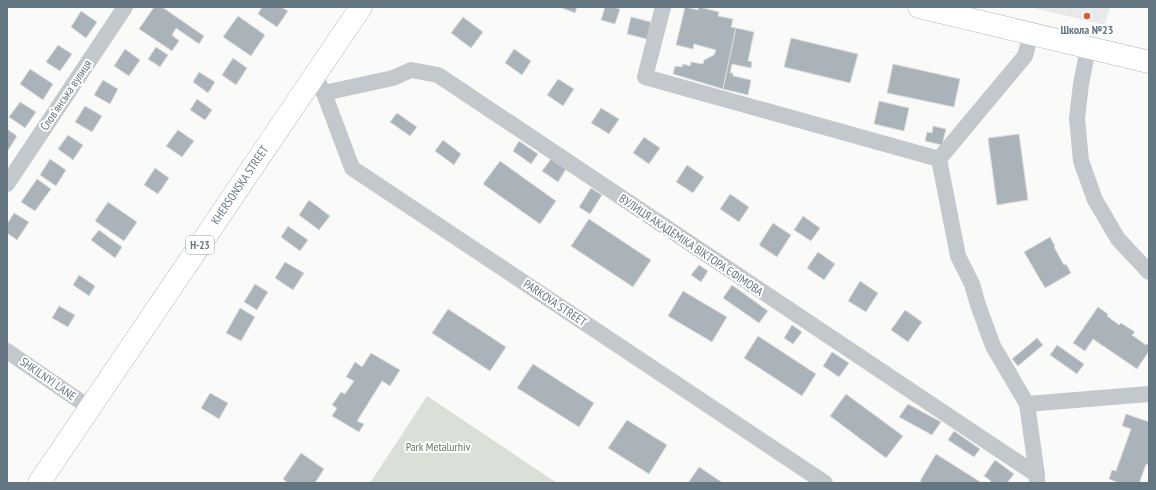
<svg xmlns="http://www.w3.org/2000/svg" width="1156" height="490" font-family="'PT Sans Narrow',sans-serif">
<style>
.built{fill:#e8e9e9}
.green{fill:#dadfd7}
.building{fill:#aab3b9;stroke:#dcdcda}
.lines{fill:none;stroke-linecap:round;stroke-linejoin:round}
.secondary-casing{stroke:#b3babf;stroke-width:23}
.primary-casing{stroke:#b5babe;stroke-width:23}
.street{stroke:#c3c8cc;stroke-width:16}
.secondary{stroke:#fff;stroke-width:22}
.primary{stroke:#fff;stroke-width:22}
.poi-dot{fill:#e4572e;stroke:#fff;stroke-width:1.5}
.labels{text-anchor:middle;stroke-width:4;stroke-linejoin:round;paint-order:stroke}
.shield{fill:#fff;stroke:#939fa8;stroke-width:1}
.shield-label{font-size:11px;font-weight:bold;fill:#657683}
.poi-label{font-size:12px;font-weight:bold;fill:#657683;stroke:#fff}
.street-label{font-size:12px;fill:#657683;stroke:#fff}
.park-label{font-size:12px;fill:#687a64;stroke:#fff}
</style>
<rect width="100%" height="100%" fill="#fafaf8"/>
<path class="built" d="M1029,7H1110L1105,25Z"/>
<path class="green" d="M427,396L557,483H370Z"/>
<g class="building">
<path d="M154,7H162L204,36L199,44L176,28L172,35L179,41L172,51L139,29Z"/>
<path d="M262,7H281L288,11L277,27L258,14Z"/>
<path d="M563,7H577L575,13L562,8Z"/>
<path d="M605,7H614L620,9L615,24L601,20Z"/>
<path d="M685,7L698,10L699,7L719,12L718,16L733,19L731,27L736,28L723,89L673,74L675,66L682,67L683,64L690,66L691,62L703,64L704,60L714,55L716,50L694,44L693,49L676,45Z"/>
<path d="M81,11L97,22L86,38L71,27Z"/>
<path d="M238,16L265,35L251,56L223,37Z"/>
<path d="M463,17L483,32L471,48L451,33Z"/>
<path d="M631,17L651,22L647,39L627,34Z"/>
<path d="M736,28L754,32L748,61L752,62L751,68L732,64L730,73H733V76L751,80L748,95L723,89Z"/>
<path d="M791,38L858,54L850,83L784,67Z"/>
<path d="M58,45L72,54L60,71L46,62Z"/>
<path d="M156,47L168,55L160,67L148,59Z"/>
<path d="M125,49L140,60L129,76L114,66Z"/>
<path d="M514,49L531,61L522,75L505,63Z"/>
<path d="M233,58L247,68L236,85L222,75Z"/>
<path d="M893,64L960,79L954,107L887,93Z"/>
<path d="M30,69L53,84L43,100L20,84Z"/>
<path d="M199,72L215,82L208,93L193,82Z"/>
<path d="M558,79L574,89L563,106L547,95Z"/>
<path d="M103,80L118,89L110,104L94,95Z"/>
<path d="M197,99L212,110L205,120L190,110Z"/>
<path d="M879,101L909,108L904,131L874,124Z"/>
<path d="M20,102L36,112L25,128L9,117Z"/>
<path d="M85,106L102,116L92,132L75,122Z"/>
<path d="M601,108L619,119L609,134L591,123Z"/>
<path d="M397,113L417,127L410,136L390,122Z"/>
<path d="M933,126L946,129L942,145L925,141L927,132L932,133Z"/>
<path d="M7,129L17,136L7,152Z"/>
<path d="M178,130L194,141L182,157L166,146Z"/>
<path d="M1019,134L1028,200L997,205L988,138Z"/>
<path d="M68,135L83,145L73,160L58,149Z"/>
<path d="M644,137L660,148L649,164L633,153Z"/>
<path d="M443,140L461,154L454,165L435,151Z"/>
<path d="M519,141L538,154L531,164L513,151Z"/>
<path d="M50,159L66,170L56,186L40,175Z"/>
<path d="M551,159L566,169L558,182L542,171Z"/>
<path d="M500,161L556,201L540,224L483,184Z"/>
<path d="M687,165L704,177L693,193L676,182Z"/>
<path d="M155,168L169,178L158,194L144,185Z"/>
<path d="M37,179L51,189L35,211L21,202Z"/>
<path d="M591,188L602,195L590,214L579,207Z"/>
<path d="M730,194L749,207L739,222L720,209Z"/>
<path d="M309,200L330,216L319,230L299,215Z"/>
<path d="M108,202L137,222L124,241L95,221Z"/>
<path d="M14,213L29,222L17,240L7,233V224Z"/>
<path d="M803,216L820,228L811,241L794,230Z"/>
<path d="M589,219L651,260L633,287L571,246Z"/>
<path d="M773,223L791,235L777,257L759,245Z"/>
<path d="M288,226L308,240L300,251L281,237Z"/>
<path d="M99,230L122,247L115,258L91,240Z"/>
<path d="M1050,237L1055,246L1054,247L1064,265L1066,264L1071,273L1045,288L1024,252Z"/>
<path d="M818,252L835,264L824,280L807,268Z"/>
<path d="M285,262L304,273L293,290L275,278Z"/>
<path d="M699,265L708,271L701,282L691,275Z"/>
<path d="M79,275L95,286L89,296L73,285Z"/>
<path d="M860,281L878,293L866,312L848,301Z"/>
<path d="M255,284L268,292L257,310L244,302Z"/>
<path d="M732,285L768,311L759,323L723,298Z"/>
<path d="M683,291L727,317L712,342L668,316Z"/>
<path d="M59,306L75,315L68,327L52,318Z"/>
<path d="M1098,307L1108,314L1107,316L1119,325L1121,323L1135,332L1132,335L1146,345L1149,342V351L1137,369L1093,339L1085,351L1073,343Z"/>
<path d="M240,308L255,317L241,341L226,333Z"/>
<path d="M448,309L506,347L490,371L432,333Z"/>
<path d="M905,310L922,322L908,342L891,330Z"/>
<path d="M792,325L802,332L793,344L784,338Z"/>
<path d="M758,336L816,374L802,396L744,358Z"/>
<path d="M1037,338L1043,345L1018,366L1012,359Z"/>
<path d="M1057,345L1084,364L1077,374L1050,355Z"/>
<path d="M832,352L849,363L839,377L823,366Z"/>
<path d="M371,353L400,370L390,386L382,381L357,421L364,424L359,432L332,416L337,408L332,405L341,392L345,394L354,381L346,377L355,362L362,367Z"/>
<path d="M533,364L594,403L579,427L517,388Z"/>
<path d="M210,393L228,403L219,419L201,408Z"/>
<path d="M846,394L903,436L886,458L830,416Z"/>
<path d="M908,404L941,422L932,435L899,417Z"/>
<path d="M1126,414L1149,422V462L1148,465L1146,464L1140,481L1142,483H1119L1109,479L1112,470L1116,471L1131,429L1122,426Z"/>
<path d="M627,420L667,445L649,474L608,448Z"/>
<path d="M954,431L980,449L974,457L948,440Z"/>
<path d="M301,453L324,469L315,483H288L283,479Z"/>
<path d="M936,454L982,483H923L920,481Z"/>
<path d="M995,460L1014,474L1007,483H989L991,481L984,476Z"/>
<path d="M699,467L723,483H688Z"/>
</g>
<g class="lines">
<defs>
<path id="secondary" d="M919,7L1149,62"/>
<path id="primary" d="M39,483L361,7"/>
</defs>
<use href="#secondary" class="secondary-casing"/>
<use href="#primary" class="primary-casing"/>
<g class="street">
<path d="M663,7L645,77L939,159"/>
<path d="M1031,34L1025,56L939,159L958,256L972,284L978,305L993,346L1027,404L1037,475"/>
<path d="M1088,48L1081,84L1077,118L1081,161L1095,200L1118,239L1149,272"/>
<path d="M319,84L324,93L352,168L825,483"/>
<path d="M324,93L393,78L411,70L438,75L1037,475V483"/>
<path d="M7,184L125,7"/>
<path d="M7,351L90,408"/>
<path d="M1027,404L1149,394"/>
</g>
<use href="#secondary" class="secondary"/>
<use href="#primary" class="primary"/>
</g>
<circle class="poi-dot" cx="1087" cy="16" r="4"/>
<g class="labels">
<rect class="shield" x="186" y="236" width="28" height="18" rx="3"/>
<g class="shield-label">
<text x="200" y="249">Н-23</text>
</g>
<g class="poi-label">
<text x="1087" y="34">Школа №23</text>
</g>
<g class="street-label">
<text transform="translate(66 95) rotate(-56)" y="4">Словʼянська вулиця</text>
<text transform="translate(240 185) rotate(-56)" y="4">KHERSONSKA STREET</text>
<text transform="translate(691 245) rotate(34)" y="4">ВУЛИЦЯ АКАДЕМІКА ВІКТОРА ЄФІМОВА</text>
<text transform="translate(555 303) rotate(34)" y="4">PARKOVA STREET</text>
<text transform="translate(48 379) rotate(35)" y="4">SHKILNYI LANE</text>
</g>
<g class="park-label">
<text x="438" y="451">Park Metalurhiv</text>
</g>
</g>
<rect width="1156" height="490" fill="none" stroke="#657683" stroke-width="16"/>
</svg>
